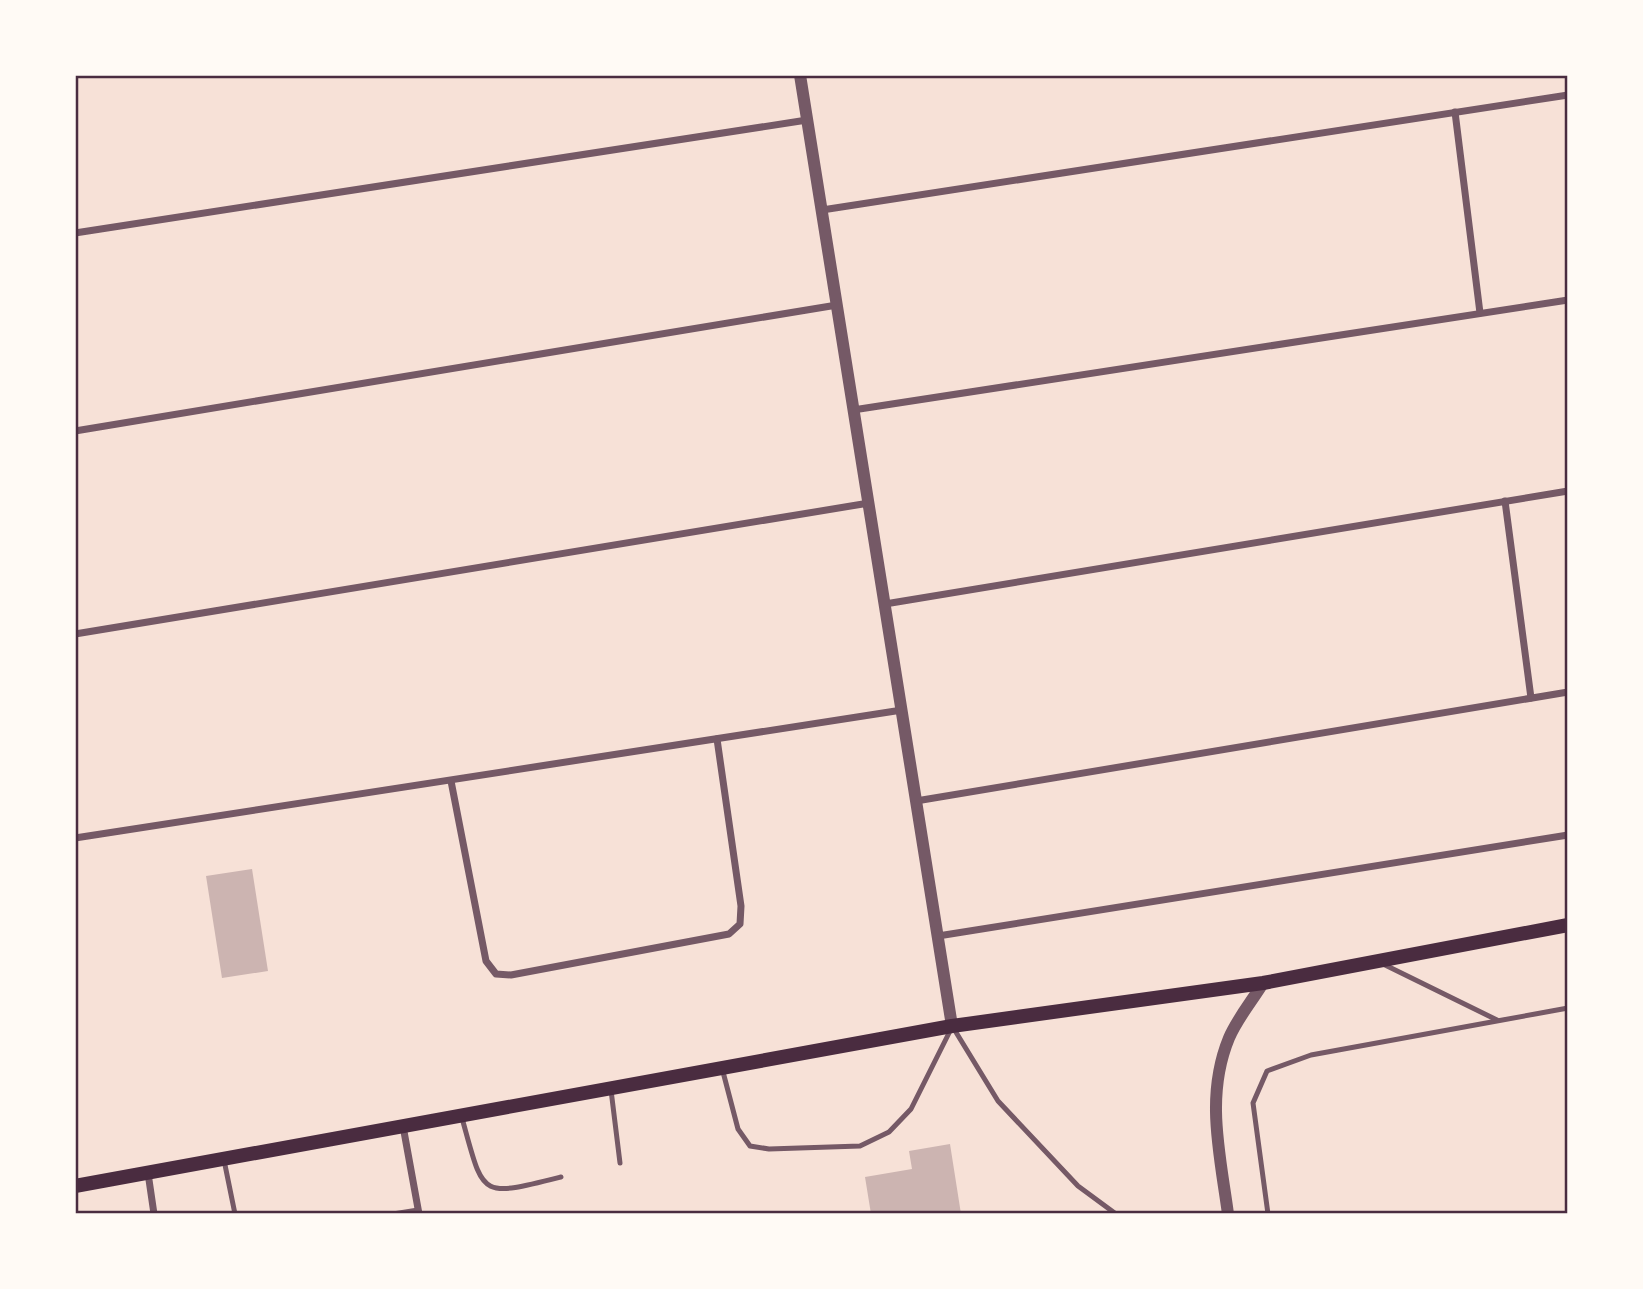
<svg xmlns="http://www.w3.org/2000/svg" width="1643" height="1289" font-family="'Open Sans',sans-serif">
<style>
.building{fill:#ccb4b1}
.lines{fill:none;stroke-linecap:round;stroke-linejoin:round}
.service{stroke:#755966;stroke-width:5}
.minor{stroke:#755966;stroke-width:7}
.tertiary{stroke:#755966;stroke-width:12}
.secondary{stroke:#4a2c40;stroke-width:14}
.neatline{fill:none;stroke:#4a2c40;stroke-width:2.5}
</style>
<rect width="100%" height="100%" fill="#f7e1d7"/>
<g class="building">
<path d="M252,869L268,971L222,978L206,876Z"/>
<path d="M950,1144L961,1214H871L865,1177L912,1169L909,1151Z"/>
</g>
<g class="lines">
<g class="service">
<path d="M1383,964L1497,1020"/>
<path d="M954,1029L998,1101L1078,1186L1116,1214"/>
<path d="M722,1068L738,1129L750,1146L769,1149L860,1146L889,1132L911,1109L951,1029"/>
<path d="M611,1090L620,1163"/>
<path d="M462,1118C484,1197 478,1198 561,1177"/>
<path d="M224,1160L235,1214"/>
<path d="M393,1214L418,1210"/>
<path d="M1268,1214L1253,1103L1267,1071L1311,1055L1568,1008"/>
</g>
<g class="minor">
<path d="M1455,112L1480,313"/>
<path d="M822,210L1568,95"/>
<path d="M75,233L807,120"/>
<path d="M853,410L1568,300"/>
<path d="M75,431L837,305"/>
<path d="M1505,501L1531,698"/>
<path d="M885,604L1568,491"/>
<path d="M75,634L869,503"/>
<path d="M451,781L486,961L496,974L511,975L729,934L740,924L741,906L717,739"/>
<path d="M916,801L1568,692"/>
<path d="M75,838L902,710"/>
<path d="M938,936L1568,835"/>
<path d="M403,1126L419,1214"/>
<path d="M148,1173L154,1214"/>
</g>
<g class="tertiary">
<path d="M800,75L952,1026"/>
<path d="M1228,1214C1220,1154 1205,1096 1229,1038C1237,1019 1252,1001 1263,983"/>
</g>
<path class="secondary" d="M75,1186L952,1026L1263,983L1568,925"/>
</g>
<rect width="1643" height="1289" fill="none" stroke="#fffaf5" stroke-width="154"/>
<rect x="77" y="77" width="1489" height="1135" class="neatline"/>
</svg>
